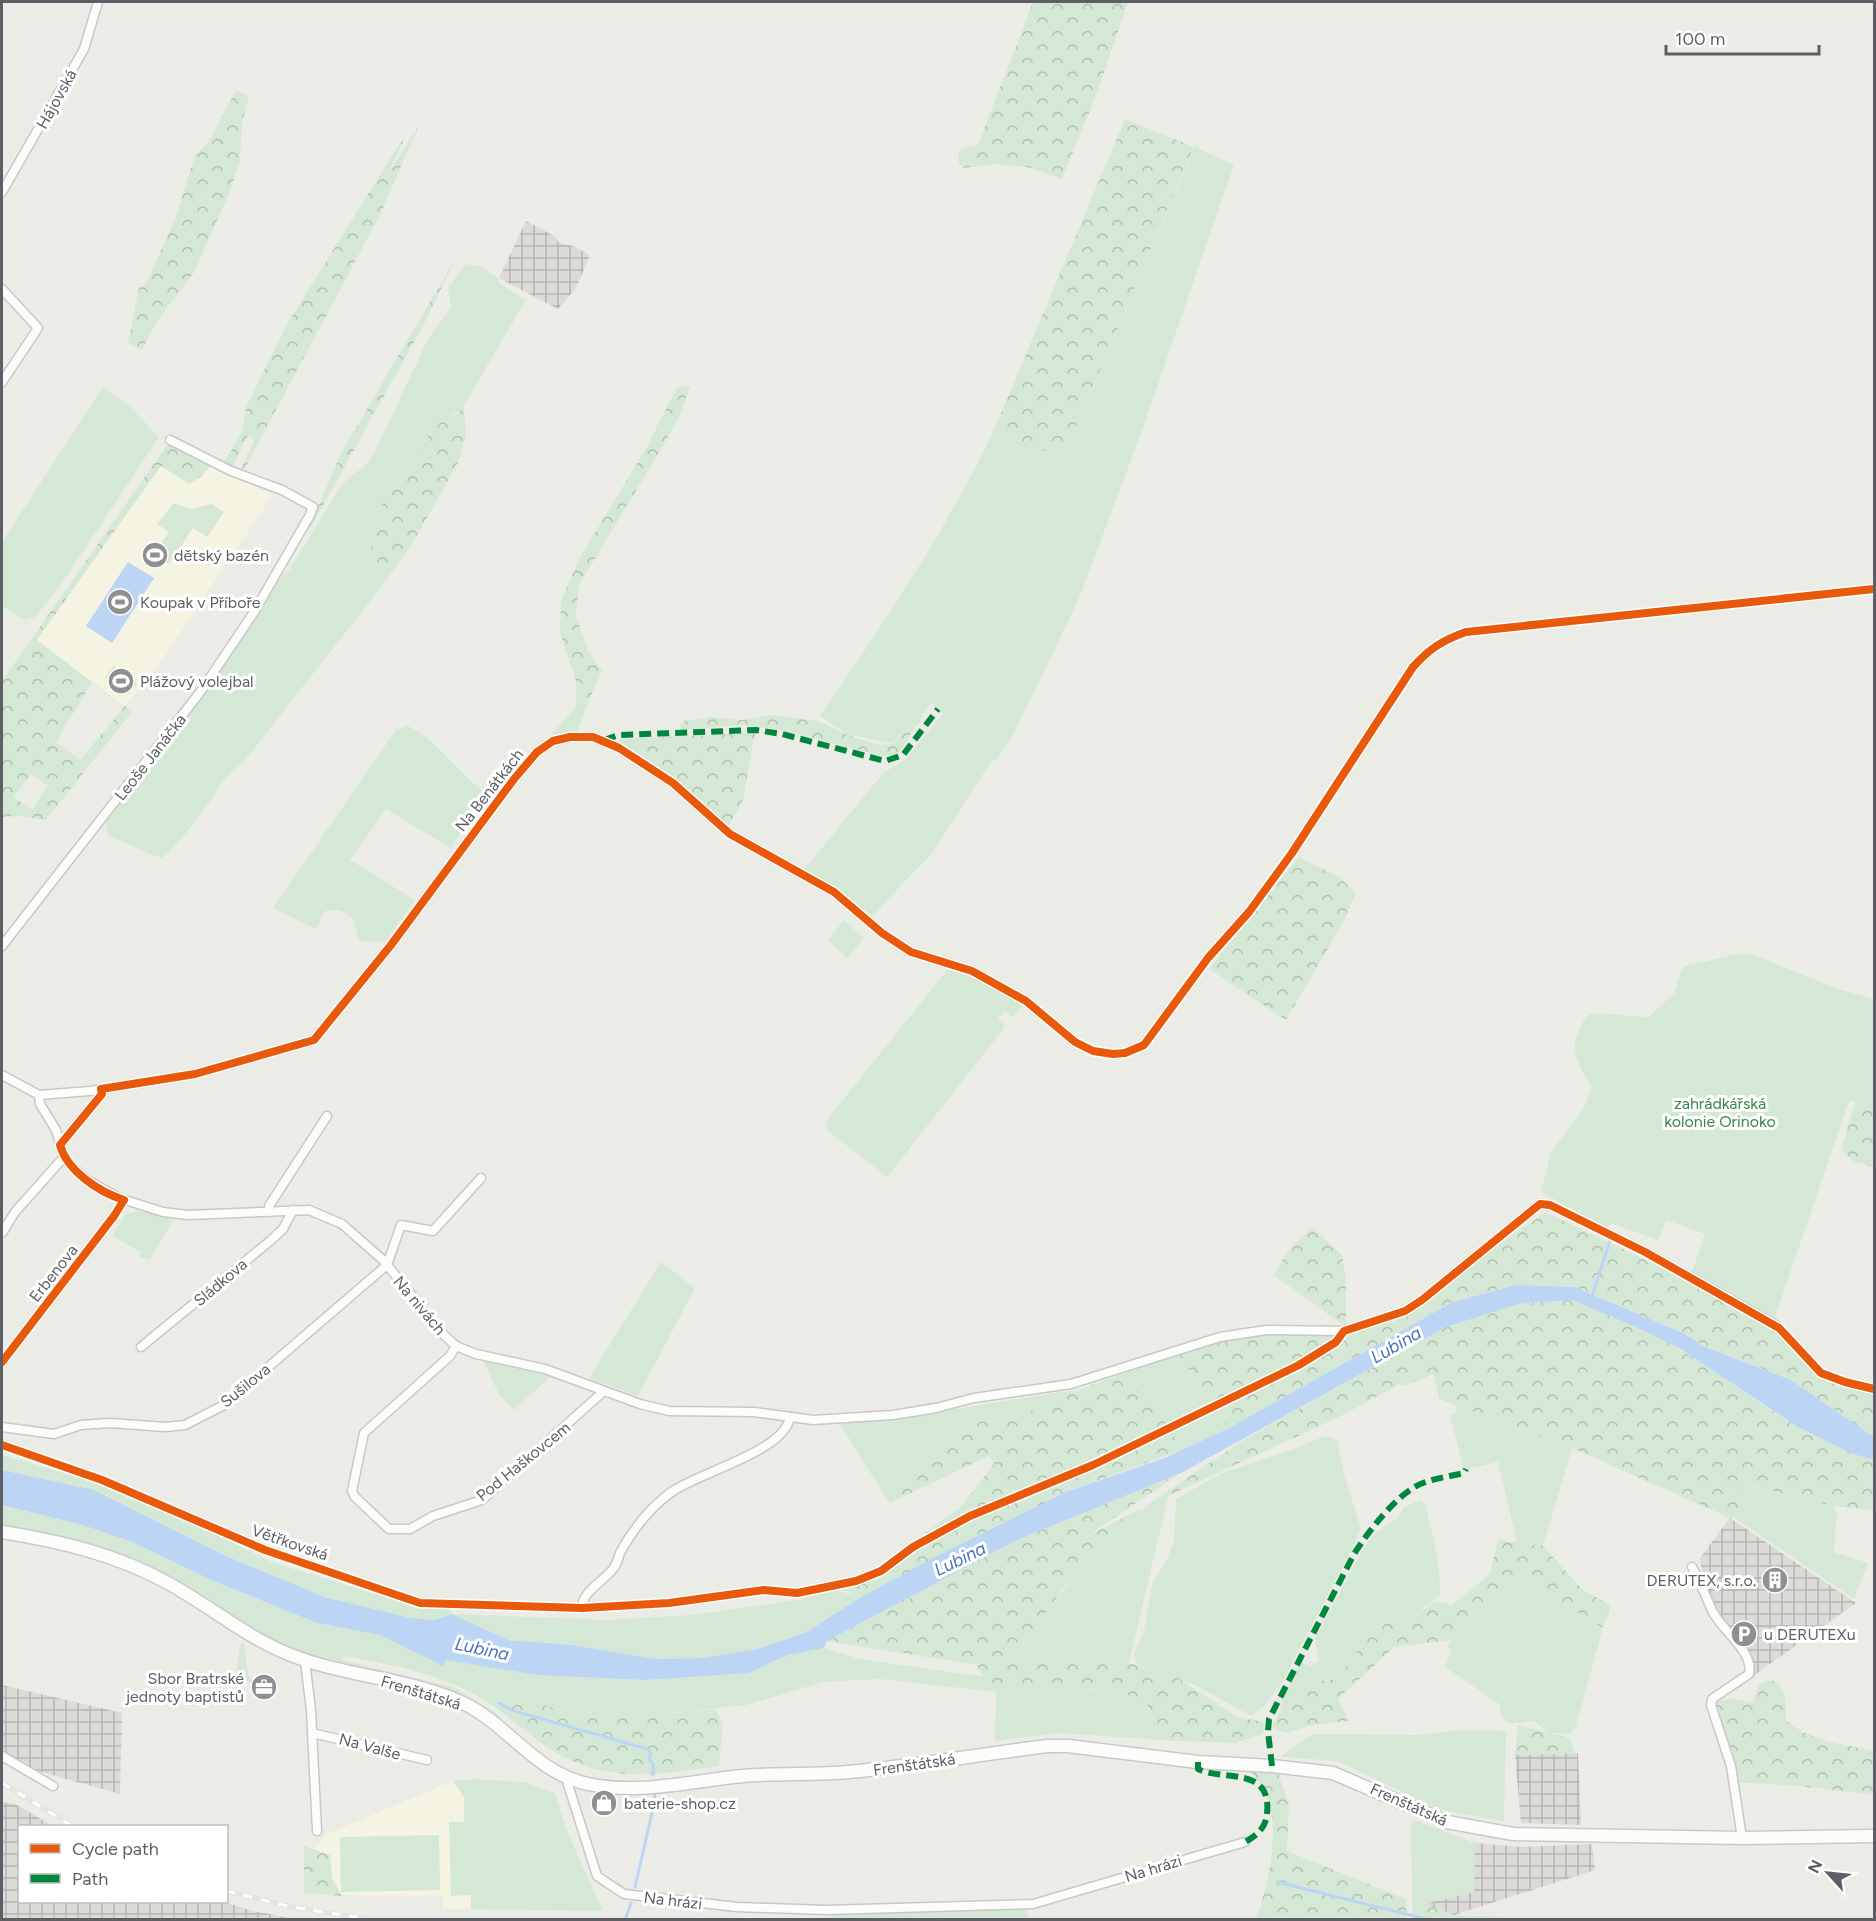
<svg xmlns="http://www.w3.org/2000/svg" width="1876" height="1921" font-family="Figtree,sans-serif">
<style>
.commercial{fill:#f5f3e1}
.industrial{fill:url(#industrial-grid)}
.green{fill:#d5e8d6}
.forest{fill:url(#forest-crowns);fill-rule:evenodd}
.water{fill:#bdd5f4}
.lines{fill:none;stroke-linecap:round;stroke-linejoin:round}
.stream{stroke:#bdd5f4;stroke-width:3}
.minor-casing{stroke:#c8c8c8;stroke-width:11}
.secondary-casing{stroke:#c9c9c9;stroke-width:15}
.minor{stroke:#fcfcfb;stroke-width:8}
.secondary{stroke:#fcfcfb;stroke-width:12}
.rail-casing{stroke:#e3e4e3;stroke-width:5}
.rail{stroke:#fff;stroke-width:3;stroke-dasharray:9;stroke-linecap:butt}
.quiet{stroke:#00873e;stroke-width:6;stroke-dasharray:12 6;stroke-linecap:butt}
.cycleway-casing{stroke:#fff;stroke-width:11}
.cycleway{stroke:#e8590c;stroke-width:8}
.labels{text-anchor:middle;stroke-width:6;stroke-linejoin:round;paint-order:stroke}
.street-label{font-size:16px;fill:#5d5f64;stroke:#fff}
.poi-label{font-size:16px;fill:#5d5f64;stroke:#fff;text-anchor:start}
.park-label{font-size:16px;fill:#3b8549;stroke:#fff}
.water-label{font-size:18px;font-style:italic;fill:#4c72bd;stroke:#fff}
</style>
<defs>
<pattern id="industrial-grid" width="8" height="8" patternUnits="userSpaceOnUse" patternTransform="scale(1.5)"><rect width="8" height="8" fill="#dcdbd7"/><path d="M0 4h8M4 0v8" fill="none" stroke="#b6b5b2"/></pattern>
<pattern id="forest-crowns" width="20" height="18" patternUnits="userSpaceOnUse" patternTransform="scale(1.5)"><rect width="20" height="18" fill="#d5e8d6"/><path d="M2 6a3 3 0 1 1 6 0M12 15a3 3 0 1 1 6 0" fill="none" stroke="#b0bfb1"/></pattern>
</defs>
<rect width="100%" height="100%" fill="#ecece7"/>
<g class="commercial">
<path d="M169,442L272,496L159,665L125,706L32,637Z"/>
<path d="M453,1781L464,1797L469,1824L471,1909L465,1907V1909H443L442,1896L316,1895L313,1851L327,1834Z"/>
</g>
<g class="industrial">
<path d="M526,221L556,237L559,243L573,246L590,255L576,288L558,309L499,278Z"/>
<path d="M1730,1518L1856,1603L1753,1676L1749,1653L1720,1616L1703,1577L1700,1558Z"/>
<path d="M2,1685L122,1713L120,1794L31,1769L27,1763L11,1758L2,1751Z"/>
<path d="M1578,1753L1581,1825L1521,1823L1515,1755Z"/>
<path d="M2,1802L15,1804L53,1826H20V1902H225L249,1910L295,1919H3L2,1841L5,1837L2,1834Z"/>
<path d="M1475,1843L1524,1847L1592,1844L1595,1870L1454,1915L1423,1904L1474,1892Z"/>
</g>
<g class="green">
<path d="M1196,144L1199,149L1234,165L1139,439L1078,601L1011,739L995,761L992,760L933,852L870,918L803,871L883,773L905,760L943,714L931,702L916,722L893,743L849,735L820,716C883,624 946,531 994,430L1063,458Z"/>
<path d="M466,264L482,267L497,277L500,284L526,300L461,410L449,416L423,442L406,475L388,494L372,537L370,564L386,581L246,759C237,768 225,777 219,787C204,812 184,838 162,858L155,856L109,836L105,821L198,702L277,582L290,569L338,490L349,477L364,467L374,454L428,339L451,308L448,288Z"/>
<path d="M103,387L128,405L159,437L60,586L35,617L24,620L2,606V542Z"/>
<path d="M174,503L191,509L212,504L224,512L207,537L193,528L169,564L161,559L165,546L161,543L169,532L157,524Z"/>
<path d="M114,666L137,684L128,695L105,677Z"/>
<path d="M590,698L577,731L551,735L576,707Z"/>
<path d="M408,726C442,743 459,777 491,796L470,827L458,835L452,849L386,809L350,860L415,900L385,942L359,941L353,918L340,910L325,911L316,929L273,908L396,730Z"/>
<path d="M844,920L864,938L847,958L828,940Z"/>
<path d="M1737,954L1755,955L1834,988L1874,999V1105L1854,1106L1855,1101H1849L1775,1317H1769L1691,1274L1705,1234L1666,1220L1658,1240L1613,1224L1605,1227L1541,1192L1551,1152L1584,1108L1591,1087C1580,1065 1568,1052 1580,1028C1584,1020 1585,1017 1592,1013L1649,1017L1674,993L1682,969L1686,966Z"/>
<path d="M948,969L987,983L1024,1004L1012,1018L1005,1011L998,1018L1005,1027L887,1177L827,1130L826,1121Z"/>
<path d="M138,1211L175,1217L150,1260L139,1257L142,1253L112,1236L125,1215Z"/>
<path d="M661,1262L695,1288L638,1396L589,1378Z"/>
<path d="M1179,1355L1229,1428L1182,1450L1134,1370Z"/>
<path d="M483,1361L545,1375L550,1377L514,1410L499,1394Z"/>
<path d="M1062,1392L1064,1396L1018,1417L962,1424L886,1498L840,1424L893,1419Z"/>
<path d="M1455,1404L1572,1448L1543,1546L1517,1543L1498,1462L1464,1470L1450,1415L1457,1413Z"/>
<path d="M1325,1436L1337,1440L1344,1474L1361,1528L1351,1551L1281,1684L1264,1706L1251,1716L1195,1685L1139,1665L1135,1661L1134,1653L1144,1632L1152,1584L1168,1557L1174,1541L1176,1499L1222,1473L1294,1449Z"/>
<path d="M2,1455L98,1483L151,1503L272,1562L416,1607L449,1608L452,1614L608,1620L691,1615L804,1599L805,1595C825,1591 841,1587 858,1599L805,1633L757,1649L703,1658L656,1659L572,1645L508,1640L452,1614L434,1620L411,1618L324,1597L224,1555L94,1490L2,1470Z"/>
<path d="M1744,1484L1833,1506L1837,1512L1834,1552L1868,1563L1854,1599L1735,1518Z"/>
<path d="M1169,1493L1129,1663L1018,1658L1019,1650C1058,1595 1109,1525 1169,1493Z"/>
<path d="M1420,1500L1425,1504L1437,1554L1441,1594L1413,1617L1381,1625L1352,1657L1341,1674L1331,1680L1317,1681L1280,1711L1283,1698L1301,1662L1310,1666L1319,1661L1315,1638L1364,1548L1375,1533L1398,1518L1404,1507Z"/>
<path d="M2,1505L83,1525L136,1543L211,1580L317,1623L380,1635L443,1666L446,1660L536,1675L646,1680L749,1673L787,1655L824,1648L860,1659L985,1677C992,1688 1003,1685 1014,1684C1057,1682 1102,1691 1144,1698L1164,1740L1058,1733L995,1741L996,1692L880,1679L823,1682L747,1705L659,1714H577L512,1697L501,1701L496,1708C454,1677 394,1664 343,1656L342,1660L456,1688L499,1715L496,1717L441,1690L292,1649L265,1637L171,1578L127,1557L77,1541L2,1526Z"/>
<path d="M1515,1577L1526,1581L1603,1628L1575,1729L1569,1734L1549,1733L1534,1721C1514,1722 1503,1732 1499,1704L1445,1667L1451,1652L1447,1646L1451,1640L1501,1601L1507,1587Z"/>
<path d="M244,1642L248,1674L254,1683L235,1681L240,1644Z"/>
<path d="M1459,1730L1506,1731L1504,1821L1440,1810L1337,1761L1280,1757L1313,1734L1418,1735Z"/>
<path d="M476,1779L524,1782L555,1793L567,1831L603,1911L525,1910V1908L520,1910L471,1909V1895L451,1896L449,1822H464V1797L453,1781Z"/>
<path d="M1414,1820L1475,1843L1474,1892L1423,1904L1412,1899L1411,1826Z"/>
<path d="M439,1835L440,1890L341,1892L340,1837Z"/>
<path d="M1025,1908L1029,1919L813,1920L855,1911Z"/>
</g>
<g class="forest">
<path d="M1033,2H1128L1097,93L1062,179L1028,167L994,164L964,168L959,164L958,154L962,149L978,145Z"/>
<path d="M236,90L249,96L242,123L240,162L226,201L193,274L158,320L142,350L128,343L139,288L146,284L176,217L195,155L208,143Z"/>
<path d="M1125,119L1194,147L1063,458L994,430Z"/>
<path d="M419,125L381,213L244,470L241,469L255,439L248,435L232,468L223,464L242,432L246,407L287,324L400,143L405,138L386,177Z"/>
<path d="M457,256L424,324L305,538L341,453Z"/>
<path d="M690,386L682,411L660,451L579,585L576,616L588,651L602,671L590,698L576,707V682L560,632L561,601L579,559L648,445L677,387Z"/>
<path d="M464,406L466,434L459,461L415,539L386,581L370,564L372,537L380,509L388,494L406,475L423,442L444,419L457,414Z"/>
<path d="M169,442L211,465L201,477L189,484L161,466L37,640L92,682L56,742L80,760L125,706L132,712L46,820L18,816L2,817V681ZM31,774L48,786L32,810L14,797Z"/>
<path d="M931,702L901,750L895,755L882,756L782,730L742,725L680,730L683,721L711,717L741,720L772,715L818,721L850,736L880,745L893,744L916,722Z"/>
<path d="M755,733L743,800L728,827L677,779L622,744L619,739Z"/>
<path d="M1300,855L1302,859L1340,877L1355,893L1345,919L1286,1020L1209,969Z"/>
<path d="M1874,1105V1167L1855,1162L1841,1150L1854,1106Z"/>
<path d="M1546,1212L1648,1261L1778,1330L1820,1375L1874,1392V1437L1791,1380L1705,1347L1683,1333L1574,1287L1516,1285L1453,1302L1229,1428L1179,1355L1221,1340L1266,1334L1343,1335L1404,1316L1485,1254Z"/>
<path d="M1312,1227L1342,1255L1346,1278V1327L1273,1275L1288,1251Z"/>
<path d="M1572,1300C1609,1315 1647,1329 1681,1350C1744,1388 1802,1440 1874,1460V1510L1833,1506L1745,1484L1735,1518H1730L1572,1448L1439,1399L1434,1374L1405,1386L1400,1384L1337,1418L1144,1507L1064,1587L1019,1650L1018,1658L1129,1663L1178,1678L1237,1717L1264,1722L1263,1734L1235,1743L1164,1740L1144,1698L1093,1689L1028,1684L996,1686L988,1683L976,1665L827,1641L1017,1540L1181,1473L1084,1538L1144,1507L1245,1439L1446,1327L1519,1304Z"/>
<path d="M1134,1370L1182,1450L1066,1492L858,1599L847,1591L828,1590C867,1580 884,1574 917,1549L914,1541L961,1507L994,1464L989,1456L890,1503L886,1498L962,1424L1018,1417L1064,1396L1062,1392L1075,1391Z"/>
<path d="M1498,1540L1543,1546L1582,1589L1611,1606L1603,1628L1526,1581L1515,1577L1507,1587L1501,1601L1451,1640L1394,1647L1338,1699L1349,1721L1312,1725L1286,1733L1274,1729L1273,1725L1280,1711L1317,1681L1331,1680L1341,1674L1352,1657L1381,1625L1413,1617L1436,1601L1452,1605L1489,1575Z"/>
<path d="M1770,1680C1788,1685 1786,1705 1786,1720C1811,1742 1843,1744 1874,1751V1795C1829,1790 1784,1783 1739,1783L1715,1702L1731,1699L1753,1702L1759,1685Z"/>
<path d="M512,1697L577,1714H659L715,1709L723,1724L719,1766C671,1773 618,1782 572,1761C545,1749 520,1726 496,1708L501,1701Z"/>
<path d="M1518,1725L1570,1738L1575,1753L1515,1755Z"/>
<path d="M1251,1771L1278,1773L1289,1804L1287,1851L1406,1899L1407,1919H1256C1268,1884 1280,1836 1268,1799C1265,1788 1257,1781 1251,1771Z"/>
<path d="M304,1846L330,1855L332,1878L342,1896L304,1893Z"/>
<path d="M1412,1899L1454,1915L1510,1917L1517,1919H1413Z"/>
</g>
<g class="water">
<path d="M128,562L154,578L112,643L86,626Z"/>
<path d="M1516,1285L1574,1287L1683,1333L1705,1347L1791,1380L1874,1437V1460L1850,1453L1798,1427L1679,1348L1634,1326L1572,1300L1519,1304L1446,1327L1181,1473L1017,1540L827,1641L824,1648L787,1655L749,1673L646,1680L536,1675L446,1660L443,1666L380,1635L317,1623L211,1580L135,1543L83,1525L2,1505V1470L94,1490L224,1555L324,1597L411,1618L434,1620L452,1614L508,1640L572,1645L656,1659L703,1658L757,1649L805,1633L858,1599L933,1558L1066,1492L1167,1457L1229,1428L1453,1302Z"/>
</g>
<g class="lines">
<g class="stream">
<path d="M1591,1299L1610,1241"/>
<path d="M499,1703L511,1710L647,1749L651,1753L649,1759L653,1764V1775"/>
<path d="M1277,1882L1430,1920"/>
<path d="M635,1887L655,1800L654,1789"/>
<path d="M625,1920L631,1903"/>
</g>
<defs>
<g id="minor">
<path d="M2,192L84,49L98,2"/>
<path d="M2,289L38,328L2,382"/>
<path d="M2,946L201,691L254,612L310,515L313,507L282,490L231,471L170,440"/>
<path d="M2,1075L39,1095L90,1091L195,1074L314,1040L391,945L514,779L537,752L553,741L570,737H593L619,748L673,783L730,834L834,892L882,933L911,952L972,971L1026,1001"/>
<path d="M39,1095L40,1104L56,1130L65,1160L87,1180L119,1198L163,1212L188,1215L309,1210L342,1224L383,1260L443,1334L456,1346L476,1354L545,1369L640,1404L669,1411L754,1412L813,1420L893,1415L936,1408L974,1398L1071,1384L1220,1337L1266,1330L1344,1331L1405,1311L1422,1300L1540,1204L1550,1205L1645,1252L1776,1325"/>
<path d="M60,1145L102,1094L101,1089"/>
<path d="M270,1212L269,1206L327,1116"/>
<path d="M2,1233L15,1212L64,1157"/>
<path d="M456,1346L450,1356L364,1433L352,1491L355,1497L389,1529H410L433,1516L482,1500L604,1391"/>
<path d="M141,1347L270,1241L283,1229L293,1210"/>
<path d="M2,1362L114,1216L124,1200"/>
<path d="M2,1427L54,1434L81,1425L110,1423L165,1427L185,1425L224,1405L387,1265L401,1225L433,1231L481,1178"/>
<path d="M1692,1567C1701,1582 1706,1599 1714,1614C1724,1632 1754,1652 1749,1674L1712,1699L1711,1705L1731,1766L1742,1838"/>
<path d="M582,1608C582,1590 607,1580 615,1566C618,1562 618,1557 620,1553C632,1531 650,1508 670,1493C696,1473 785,1452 790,1417"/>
<path d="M305,1661L311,1710L317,1831"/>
<path d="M312,1733L427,1760"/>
<path d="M2,1756L53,1786"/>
<path d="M566,1778L597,1876L624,1894L737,1907L826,1910L1033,1904L1245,1842"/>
</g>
<path id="secondary" d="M2,1532C59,1541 115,1554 166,1582C209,1605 245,1637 291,1655C346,1677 409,1678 463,1703C509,1725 535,1773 588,1784C641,1795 690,1781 743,1776C778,1773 814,1775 849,1772C915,1766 982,1754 1048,1746H1068L1198,1762L1272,1766L1333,1773L1447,1822L1513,1834L1742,1838L1874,1836"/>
</defs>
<use href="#minor" class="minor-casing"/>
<use href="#secondary" class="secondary-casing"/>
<use href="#minor" class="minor"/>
<use href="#secondary" class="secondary"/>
<defs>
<g id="rail">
<path d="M2,1783L72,1826"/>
<path d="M226,1891L292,1907L374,1920"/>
</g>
</defs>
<use href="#rail" class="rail-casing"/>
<use href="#rail" class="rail"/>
<g class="quiet">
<path d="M604,740L619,735L756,730L782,734L885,761L903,755L938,709"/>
<path d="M1198,1762V1769C1224,1782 1272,1765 1267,1814C1266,1828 1256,1836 1245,1842"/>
<path d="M1272,1766L1268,1732L1269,1719L1354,1554C1368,1532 1398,1492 1423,1483C1436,1478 1451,1476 1464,1473L1466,1469"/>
</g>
<defs>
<g id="cycleway">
<path d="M2,1362L114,1216L124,1200C99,1192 67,1171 60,1145L102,1094L101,1089L195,1074L314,1040L391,945L514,779L537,752L553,741L570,737H593L619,748L673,783L730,834L834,892L882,933L911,952L972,971L1026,1001L1075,1042L1093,1051L1113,1054L1125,1053L1144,1045L1208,958L1249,912L1292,853L1413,667C1429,649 1443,640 1466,632L1874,589"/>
<path d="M2,1445L102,1480L265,1550L420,1603L582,1608L669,1603L764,1590L797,1593L856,1581L881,1571L913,1547L970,1516L1093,1465L1299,1365L1336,1342L1344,1331L1405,1311L1422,1300L1540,1204L1550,1205L1645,1252L1779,1328L1821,1373L1845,1382L1874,1389"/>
</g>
</defs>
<use href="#cycleway" class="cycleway-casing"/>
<use href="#cycleway" class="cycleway"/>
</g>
<defs>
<symbol id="stadium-disc" viewBox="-11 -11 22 22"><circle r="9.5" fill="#8f9092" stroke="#fff"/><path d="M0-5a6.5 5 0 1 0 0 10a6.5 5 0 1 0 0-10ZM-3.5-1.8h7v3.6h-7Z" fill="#fff"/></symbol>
<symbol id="building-disc" viewBox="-11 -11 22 22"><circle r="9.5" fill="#8f9092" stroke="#fff"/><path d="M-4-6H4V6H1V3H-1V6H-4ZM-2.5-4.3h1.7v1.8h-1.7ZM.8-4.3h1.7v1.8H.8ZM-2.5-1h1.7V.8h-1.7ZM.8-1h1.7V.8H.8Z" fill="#fff"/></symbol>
<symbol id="parking-disc" viewBox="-11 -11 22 22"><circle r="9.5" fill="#8f9092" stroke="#fff"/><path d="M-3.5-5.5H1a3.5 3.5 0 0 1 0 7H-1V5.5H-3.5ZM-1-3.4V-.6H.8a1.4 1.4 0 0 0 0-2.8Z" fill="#fff"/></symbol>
<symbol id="office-disc" viewBox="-11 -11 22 22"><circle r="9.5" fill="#8f9092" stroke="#fff"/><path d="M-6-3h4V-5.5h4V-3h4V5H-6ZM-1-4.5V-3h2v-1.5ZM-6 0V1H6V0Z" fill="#fff"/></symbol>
<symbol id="shop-disc" viewBox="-11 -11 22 22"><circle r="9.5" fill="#8f9092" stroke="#fff"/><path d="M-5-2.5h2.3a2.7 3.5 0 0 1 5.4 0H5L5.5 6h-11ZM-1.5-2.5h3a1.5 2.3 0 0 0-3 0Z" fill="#fff"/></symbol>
</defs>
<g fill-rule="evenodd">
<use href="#stadium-disc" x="140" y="540" width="30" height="30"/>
<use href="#stadium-disc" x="105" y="587" width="30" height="30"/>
<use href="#stadium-disc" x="106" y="666" width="30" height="30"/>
<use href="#building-disc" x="1760" y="1565" width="30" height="30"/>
<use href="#parking-disc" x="1729" y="1619" width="30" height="30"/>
<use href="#office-disc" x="249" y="1672" width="30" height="30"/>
<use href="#shop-disc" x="589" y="1788" width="30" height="30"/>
</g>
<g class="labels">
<g class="street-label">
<text transform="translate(56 99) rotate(-61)" y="6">Hájovská</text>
<text transform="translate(150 757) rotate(-52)" y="6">Leoše Janáčka</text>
<text transform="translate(489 790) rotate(-52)" y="6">Na Benátkách</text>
<text transform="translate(53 1273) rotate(-52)" y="6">Erbenova</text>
<text transform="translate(220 1282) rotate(-40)" y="6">Sládkova</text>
<text transform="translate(420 1305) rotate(50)" y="6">Na nivách</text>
<text transform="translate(245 1385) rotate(-39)" y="6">Sušilova</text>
<text transform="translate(523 1461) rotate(-39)" y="6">Pod Haškovcem</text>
<text transform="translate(290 1542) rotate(19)" y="6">Větřkovská</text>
<text transform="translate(421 1692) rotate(17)" y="6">Frenštátská</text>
<text transform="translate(370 1746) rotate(15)" y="6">Na Valše</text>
<text transform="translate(914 1764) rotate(-8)" y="6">Frenštátská</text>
<text transform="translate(1409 1804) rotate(24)" y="6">Frenštátská</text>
<text transform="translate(1153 1868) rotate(-17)" y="6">Na hrázi</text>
<text transform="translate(673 1900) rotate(7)" y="6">Na hrázi</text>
</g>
<g class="poi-label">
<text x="174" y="561">dětský bazén</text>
<text x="140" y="608">Koupak v Příboře</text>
<text x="140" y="687">Plážový volejbal</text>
<text x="1756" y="1586" text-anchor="end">DERUTEX, s.r.o.</text>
<text x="1764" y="1640">u DERUTEXu</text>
<text x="244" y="1684" text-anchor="end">Sbor Bratrské<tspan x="244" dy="18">jednoty baptistů</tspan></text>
<text x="624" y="1809">baterie-shop.cz</text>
</g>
<g class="park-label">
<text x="1720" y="1109">zahrádkářská<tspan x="1720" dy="18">kolonie Orinoko</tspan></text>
</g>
<g class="water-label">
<text transform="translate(1396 1345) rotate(-30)" y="6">Lubina</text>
<text transform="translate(960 1559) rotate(-26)" y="6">Lubina</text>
<text transform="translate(482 1649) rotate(12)" y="6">Lubina</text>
</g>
</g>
<rect width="1876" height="1921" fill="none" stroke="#5d5f64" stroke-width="6"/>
<rect x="18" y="1825" width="210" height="78" fill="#ffffff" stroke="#bebfc1" stroke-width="1.5"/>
<rect x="30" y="1844" width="30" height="9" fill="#e8590c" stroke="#bebfc1" stroke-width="1.5"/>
<text x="72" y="1855" font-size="18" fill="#5d5f64">Cycle path</text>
<rect x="30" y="1874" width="30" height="9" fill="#00873e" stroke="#bebfc1" stroke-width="1.5"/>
<text x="72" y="1885" font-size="18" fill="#5d5f64">Path</text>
<g transform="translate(1828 1873) rotate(297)" stroke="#ffffff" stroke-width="4.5" paint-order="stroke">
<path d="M0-4.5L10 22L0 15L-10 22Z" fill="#5d5f64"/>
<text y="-9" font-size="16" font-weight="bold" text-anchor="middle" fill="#5d5f64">N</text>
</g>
<path d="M1666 45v9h153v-9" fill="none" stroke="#5d5f64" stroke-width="3"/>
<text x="1675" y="45" font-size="18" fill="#5d5f64" stroke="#ffffff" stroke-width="4.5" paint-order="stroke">100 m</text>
</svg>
